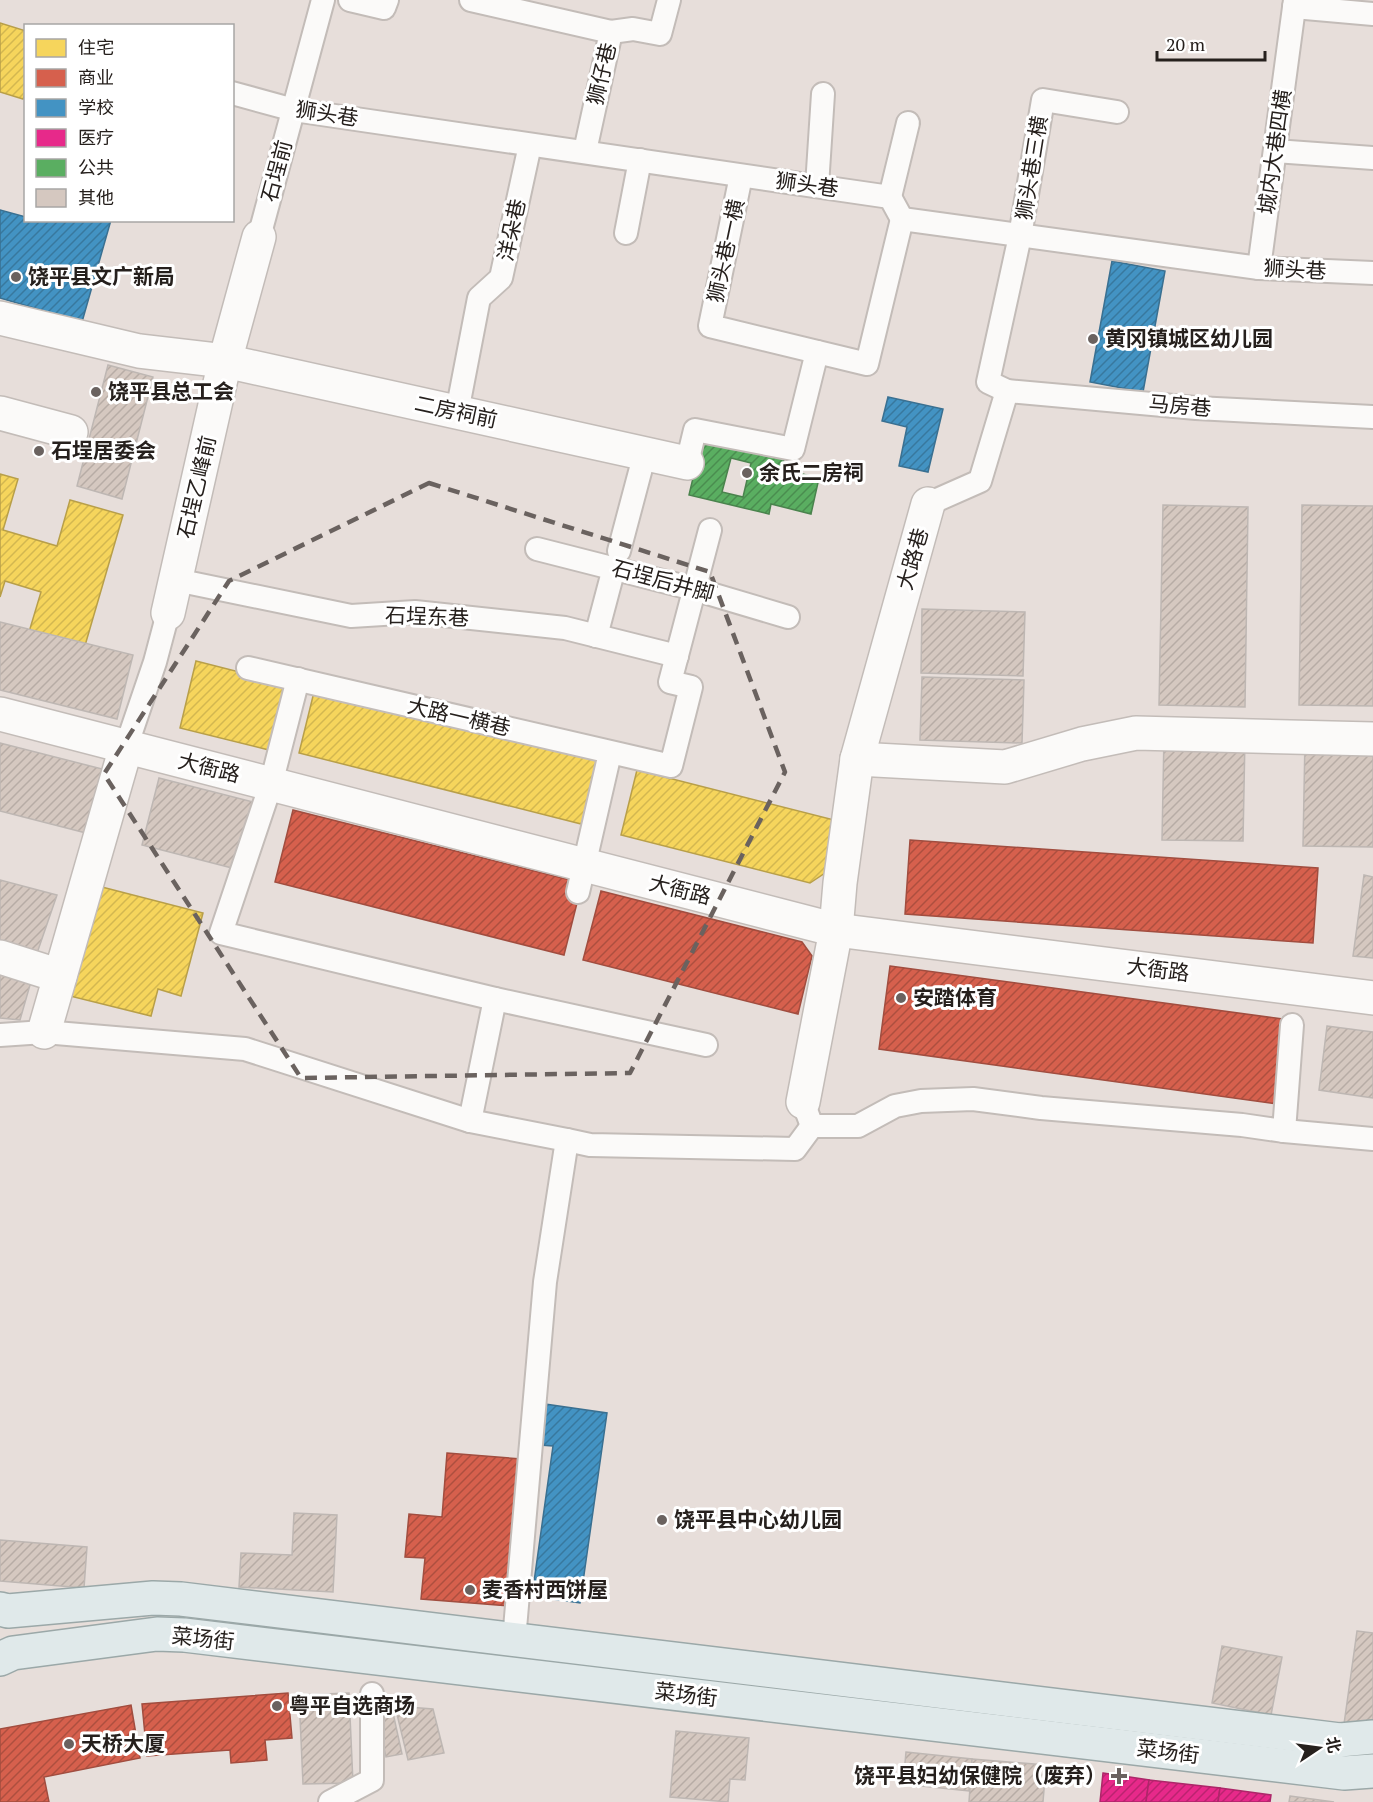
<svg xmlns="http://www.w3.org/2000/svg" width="1373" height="1802" font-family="'PT Serif','Noto Sans SC',serif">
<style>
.homes{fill:url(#homes-hatch);stroke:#b89f49;stroke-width:1.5}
.shops{fill:url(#shops-hatch);stroke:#a14d3f;stroke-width:1.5}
.schools{fill:url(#schools-hatch);stroke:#3a7091;stroke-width:1.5}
.health{fill:url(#health-hatch);stroke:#ad2669;stroke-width:1.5}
.public{fill:url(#public-hatch);stroke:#4a834d;stroke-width:1.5;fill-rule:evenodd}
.building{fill:url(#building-hatch);stroke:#beb7b3;stroke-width:1.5}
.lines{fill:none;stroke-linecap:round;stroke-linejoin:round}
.service-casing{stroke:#c3bcb8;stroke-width:26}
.minor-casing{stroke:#c3bcb8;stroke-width:36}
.secondary-casing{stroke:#c3bcb8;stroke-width:36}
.primary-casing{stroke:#9ba8a8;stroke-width:36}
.service{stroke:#fbfaf9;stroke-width:22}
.minor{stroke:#fbfaf9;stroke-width:33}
.secondary{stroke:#fbfaf9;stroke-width:33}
.primary{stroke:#e0e9ea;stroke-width:33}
.marked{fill:none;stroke:#6a625f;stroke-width:4.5;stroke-dasharray:12 8;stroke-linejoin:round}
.poi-dot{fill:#6a625f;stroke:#fff;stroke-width:2}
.labels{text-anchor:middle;stroke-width:6;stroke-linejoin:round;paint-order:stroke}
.street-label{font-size:21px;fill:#26201d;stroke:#fff}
.poi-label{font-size:21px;font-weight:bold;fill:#26201d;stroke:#fff;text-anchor:start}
</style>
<defs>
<pattern id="homes-hatch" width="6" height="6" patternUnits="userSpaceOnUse" patternTransform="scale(1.5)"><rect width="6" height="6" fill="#f6d55c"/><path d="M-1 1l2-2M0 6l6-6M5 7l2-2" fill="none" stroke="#d3b750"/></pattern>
<pattern id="shops-hatch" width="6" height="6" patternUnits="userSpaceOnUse" patternTransform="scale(1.5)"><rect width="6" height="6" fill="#d6604d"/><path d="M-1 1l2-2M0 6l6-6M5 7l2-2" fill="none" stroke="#ad4f3f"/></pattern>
<pattern id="schools-hatch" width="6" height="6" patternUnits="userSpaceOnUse" patternTransform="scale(1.5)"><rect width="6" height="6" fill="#4393c3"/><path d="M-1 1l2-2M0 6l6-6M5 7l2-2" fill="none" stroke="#38789e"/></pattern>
<pattern id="health-hatch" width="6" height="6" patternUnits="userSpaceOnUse" patternTransform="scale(1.5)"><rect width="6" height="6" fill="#e7298a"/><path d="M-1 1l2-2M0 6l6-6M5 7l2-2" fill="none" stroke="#bb2370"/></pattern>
<pattern id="public-hatch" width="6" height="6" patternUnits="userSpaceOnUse" patternTransform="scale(1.5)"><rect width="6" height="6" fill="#5aae61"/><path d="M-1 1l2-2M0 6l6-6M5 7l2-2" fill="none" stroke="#4a8d4f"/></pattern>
<pattern id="building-hatch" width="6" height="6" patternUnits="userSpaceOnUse" patternTransform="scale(1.5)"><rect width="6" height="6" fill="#d5c8c0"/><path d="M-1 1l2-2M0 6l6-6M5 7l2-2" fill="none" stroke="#b7aca5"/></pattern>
</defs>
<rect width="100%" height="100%" fill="#e7deda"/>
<g class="homes">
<path d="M0,23L26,31V92L23,99L0,92Z"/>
<path d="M0,474L18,479L3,530L57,546L70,500L123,515L84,649L29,632L41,592L5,581L0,597Z"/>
<path d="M196,661L286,684L269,750L180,728Z"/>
<path d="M315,688L613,763L597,828L299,753Z"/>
<path d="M637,770L842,822L831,869L810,883L621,835Z"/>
<path d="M98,886L203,913L181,996L158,989L151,1016L70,996Z"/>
</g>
<g class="shops">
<path d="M293,810L582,883L564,955L275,882Z"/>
<path d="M910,840L1318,868L1313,943L905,914Z"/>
<path d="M601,891L802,942L812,956L798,1014L583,960Z"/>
<path d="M890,966L1297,1021L1285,1105L879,1049Z"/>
<path d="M447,1453L521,1459L509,1606L421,1599L425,1558L405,1557L409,1514L442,1517Z"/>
<path d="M288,1693L292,1738L265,1740L267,1760L231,1763L230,1750L147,1756L142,1704Z"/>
<path d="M131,1705L140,1758L44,1777L49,1802H0V1729Z"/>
</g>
<g class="schools">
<path d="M0,210L26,217V220H111L82,322L0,298Z"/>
<path d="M1112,261L1165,271L1143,392L1090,382Z"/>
<path d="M888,397L943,409L928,472L899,466L907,427L882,421Z"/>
<path d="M545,1404L607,1413L580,1603L532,1596L553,1446L540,1445Z"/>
</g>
<g class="health">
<path d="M1103,1773L1149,1780L1146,1802H1100Z"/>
<path d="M1149,1780L1220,1788L1218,1802H1146Z"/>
<path d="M1220,1788L1271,1795L1270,1802H1218Z"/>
</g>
<path class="public" d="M702,440L784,459L782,469L819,478L811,514L771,504L769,514L689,495ZM731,458L751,463L743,497L722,492Z"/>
<g class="building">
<path d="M108,365L153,377L122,499L77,486Z"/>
<path d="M1163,505L1248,507L1245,707L1159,705Z"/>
<path d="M1302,505L1373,506V706L1299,705Z"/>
<path d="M922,609L1025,612L1023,676L921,673Z"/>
<path d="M0,622L133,655L117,719L0,690Z"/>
<path d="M922,677L1024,680L1022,743L920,740Z"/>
<path d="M1164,736L1245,737L1243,841L1162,840Z"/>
<path d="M1305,739L1373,741V847L1303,846Z"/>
<path d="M0,743L110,771L94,835L0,811Z"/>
<path d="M159,778L257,803L240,870L142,845Z"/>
<path d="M1364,875L1373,877V958L1353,956Z"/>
<path d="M0,880L57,895L35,959L0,948Z"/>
<path d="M0,968L32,978L20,1020L0,1018Z"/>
<path d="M1327,1026L1373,1032V1098L1319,1090Z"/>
<path d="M294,1513L337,1515L333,1592L239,1587L241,1553L292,1555Z"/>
<path d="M0,1540L87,1547L84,1588L0,1581Z"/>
<path d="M1357,1631L1373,1633V1728L1344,1724Z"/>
<path d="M1222,1646L1282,1657L1271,1715L1212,1703Z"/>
<path d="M349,1693L353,1783L303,1784L299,1695Z"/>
<path d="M395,1706L433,1709L444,1753L408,1760Z"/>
<path d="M393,1713L402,1754L386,1757L377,1716Z"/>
<path d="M676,1731L749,1738L745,1780L730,1779L728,1802L670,1797Z"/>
<path d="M906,1752L972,1759L969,1791L903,1784Z"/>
<path d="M972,1759L1046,1765L1043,1802H969Z"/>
<path d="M1290,1796L1334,1802H1289Z"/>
</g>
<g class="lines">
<defs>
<g id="service">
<path d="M350,0L384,8L387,0"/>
<path d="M471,0L611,32L585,151"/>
<path d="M1294,7L1373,14"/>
<path d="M611,32L633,29L660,34L669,0"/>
<path d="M232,93L294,110L890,197L902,219L1259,268L1373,273"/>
<path d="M1117,112L1043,100L1020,236L988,382L1007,391L1196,408L1373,417"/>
<path d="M1275,151L1373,158"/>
<path d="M741,176L710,326L867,364L902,219"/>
<path d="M817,186L823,94"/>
<path d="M890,197L908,123"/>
<path d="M626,233L640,160"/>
<path d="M259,237L323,0"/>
<path d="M1259,268L1295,0"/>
<path d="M457,412L479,298L501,278L530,145"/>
<path d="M687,463L695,430L793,449L817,352"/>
<path d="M928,504L980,481L1007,391"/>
<path d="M537,549L694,589L788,617"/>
<path d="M619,551L645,453"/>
<path d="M176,580L351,616L415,612L565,628L677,656"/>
<path d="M596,636L614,568"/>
<path d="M248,668L671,766L691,687L670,682L710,530"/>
<path d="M298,679L271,784L221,933L495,999L706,1045"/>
<path d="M126,747L155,662L168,613"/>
<path d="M578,892L610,753"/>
<path d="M495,999L470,1121L567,1140L545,1282L514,1640"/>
<path d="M0,1035L44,1032L245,1049L470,1121"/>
<path d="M803,1102L812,1126H858L895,1106L921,1101L973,1099L1041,1108L1242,1125L1284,1131L1373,1139"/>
<path d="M1284,1131L1292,1025"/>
<path d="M567,1140L590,1145L795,1149L812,1126"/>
<path d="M330,1802L372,1780V1694"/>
</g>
<g id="minor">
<path d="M0,318L139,351L225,361L687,463"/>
<path d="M0,413L71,432"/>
<path d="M168,613L225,361L259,237"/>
<path d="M857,759L1005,767L1082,744L1136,733L1373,739"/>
<path d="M0,957L60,976"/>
<path d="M44,1032L126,747"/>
<path d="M803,1102L836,930L840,883L857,759L928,504"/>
</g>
<path id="secondary" d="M0,714L836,930L1373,998"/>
<g id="primary">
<path d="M0,1609L8,1611L153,1598L181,1599L1340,1740L1373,1737"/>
<path d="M0,1659L13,1653L157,1634L184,1635L1344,1773L1373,1771"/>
</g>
</defs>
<use href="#service" class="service-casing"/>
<use href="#minor" class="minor-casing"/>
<use href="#secondary" class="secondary-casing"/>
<use href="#primary" class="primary-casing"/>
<use href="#service" class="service"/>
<use href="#minor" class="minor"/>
<use href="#secondary" class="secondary"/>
<use href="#primary" class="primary"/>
</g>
<path class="marked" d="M429,483L710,572L785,772L630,1073L301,1078L104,774L229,581Z"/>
<g class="poi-dot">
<circle cx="16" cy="277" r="6"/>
<circle cx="1093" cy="339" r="6"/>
<circle cx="96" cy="392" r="6"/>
<circle cx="39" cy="451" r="6"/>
<circle cx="747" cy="473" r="6"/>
<circle cx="901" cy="998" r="6"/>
<circle cx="662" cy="1520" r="6"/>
<circle cx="470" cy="1590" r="6"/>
<circle cx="277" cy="1706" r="6"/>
<circle cx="69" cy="1744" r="6"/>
<path d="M1116 1767h6v6h6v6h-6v6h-6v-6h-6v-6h6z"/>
</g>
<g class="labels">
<g class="street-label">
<text transform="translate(602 74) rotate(-77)" y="7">狮仔巷</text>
<text transform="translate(327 114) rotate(9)" y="7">狮头巷</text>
<text transform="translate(1275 152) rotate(-82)" y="7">城内大巷四横</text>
<text transform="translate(1032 168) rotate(-81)" y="7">狮头巷三横</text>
<text transform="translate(277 171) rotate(-75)" y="7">石埕前</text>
<text transform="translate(807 185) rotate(8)" y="7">狮头巷</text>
<text transform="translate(512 230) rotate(-78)" y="7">洋朵巷</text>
<text transform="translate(726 251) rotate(-78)" y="7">狮头巷一横</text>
<text transform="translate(1295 270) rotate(3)" y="7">狮头巷</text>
<text transform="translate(1180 406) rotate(5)" y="7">马房巷</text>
<text transform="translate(456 412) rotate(12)" y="7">二房祠前</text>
<text transform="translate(197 487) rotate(-77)" y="7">石埕乙峰前</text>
<text transform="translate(913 559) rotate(-74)" y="7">大路巷</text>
<text transform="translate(663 581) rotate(15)" y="7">石埕后井脚</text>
<text transform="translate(427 617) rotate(2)" y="7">石埕东巷</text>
<text transform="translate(459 717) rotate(13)" y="7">大路一横巷</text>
<text transform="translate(209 768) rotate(14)" y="7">大衙路</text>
<text transform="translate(680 890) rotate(14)" y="7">大衙路</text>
<text transform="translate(1158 970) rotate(7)" y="7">大衙路</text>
<text transform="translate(203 1639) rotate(6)" y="7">菜场街</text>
<text transform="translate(686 1695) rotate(7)" y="7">菜场街</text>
<text transform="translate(1168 1752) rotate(7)" y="7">菜场街</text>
</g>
<g class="poi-label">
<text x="28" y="284">饶平县文广新局</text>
<text x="1105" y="346">黄冈镇城区幼儿园</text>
<text x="108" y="399">饶平县总工会</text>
<text x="51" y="458">石埕居委会</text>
<text x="759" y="480">余氏二房祠</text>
<text x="913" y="1005">安踏体育</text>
<text x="674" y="1527">饶平县中心幼儿园</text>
<text x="482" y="1597">麦香村西饼屋</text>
<text x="289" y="1713">粤平自选商场</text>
<text x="81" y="1751">天桥大厦</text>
<text x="1106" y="1783" text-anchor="end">饶平县妇幼保健院（废弃）</text>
</g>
</g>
<rect x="24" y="24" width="210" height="198" fill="#ffffff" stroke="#a8a6a5" stroke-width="1.5"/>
<rect x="36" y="39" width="30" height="18" fill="#f6d55c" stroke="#a8a6a5" stroke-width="1.5"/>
<text x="78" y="54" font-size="18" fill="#26201d">住宅</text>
<rect x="36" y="69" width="30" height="18" fill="#d6604d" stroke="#a8a6a5" stroke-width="1.5"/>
<text x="78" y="84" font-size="18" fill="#26201d">商业</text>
<rect x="36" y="99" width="30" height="18" fill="#4393c3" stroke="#a8a6a5" stroke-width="1.5"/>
<text x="78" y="114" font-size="18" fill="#26201d">学校</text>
<rect x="36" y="129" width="30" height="18" fill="#e7298a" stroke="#a8a6a5" stroke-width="1.5"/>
<text x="78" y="144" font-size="18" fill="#26201d">医疗</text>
<rect x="36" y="159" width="30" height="18" fill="#5aae61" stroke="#a8a6a5" stroke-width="1.5"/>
<text x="78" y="174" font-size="18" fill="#26201d">公共</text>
<rect x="36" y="189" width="30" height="18" fill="#d5c8c0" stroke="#a8a6a5" stroke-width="1.5"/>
<text x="78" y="204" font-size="18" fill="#26201d">其他</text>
<g transform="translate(1319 1748) rotate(77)" stroke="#ffffff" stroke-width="4.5" paint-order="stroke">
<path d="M0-4.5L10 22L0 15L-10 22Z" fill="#26201d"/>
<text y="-9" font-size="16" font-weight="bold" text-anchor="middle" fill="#26201d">北</text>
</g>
<path d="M1157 51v9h108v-9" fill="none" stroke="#26201d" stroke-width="3"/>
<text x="1166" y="51" font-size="18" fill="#26201d" stroke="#ffffff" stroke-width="4.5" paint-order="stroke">20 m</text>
</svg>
